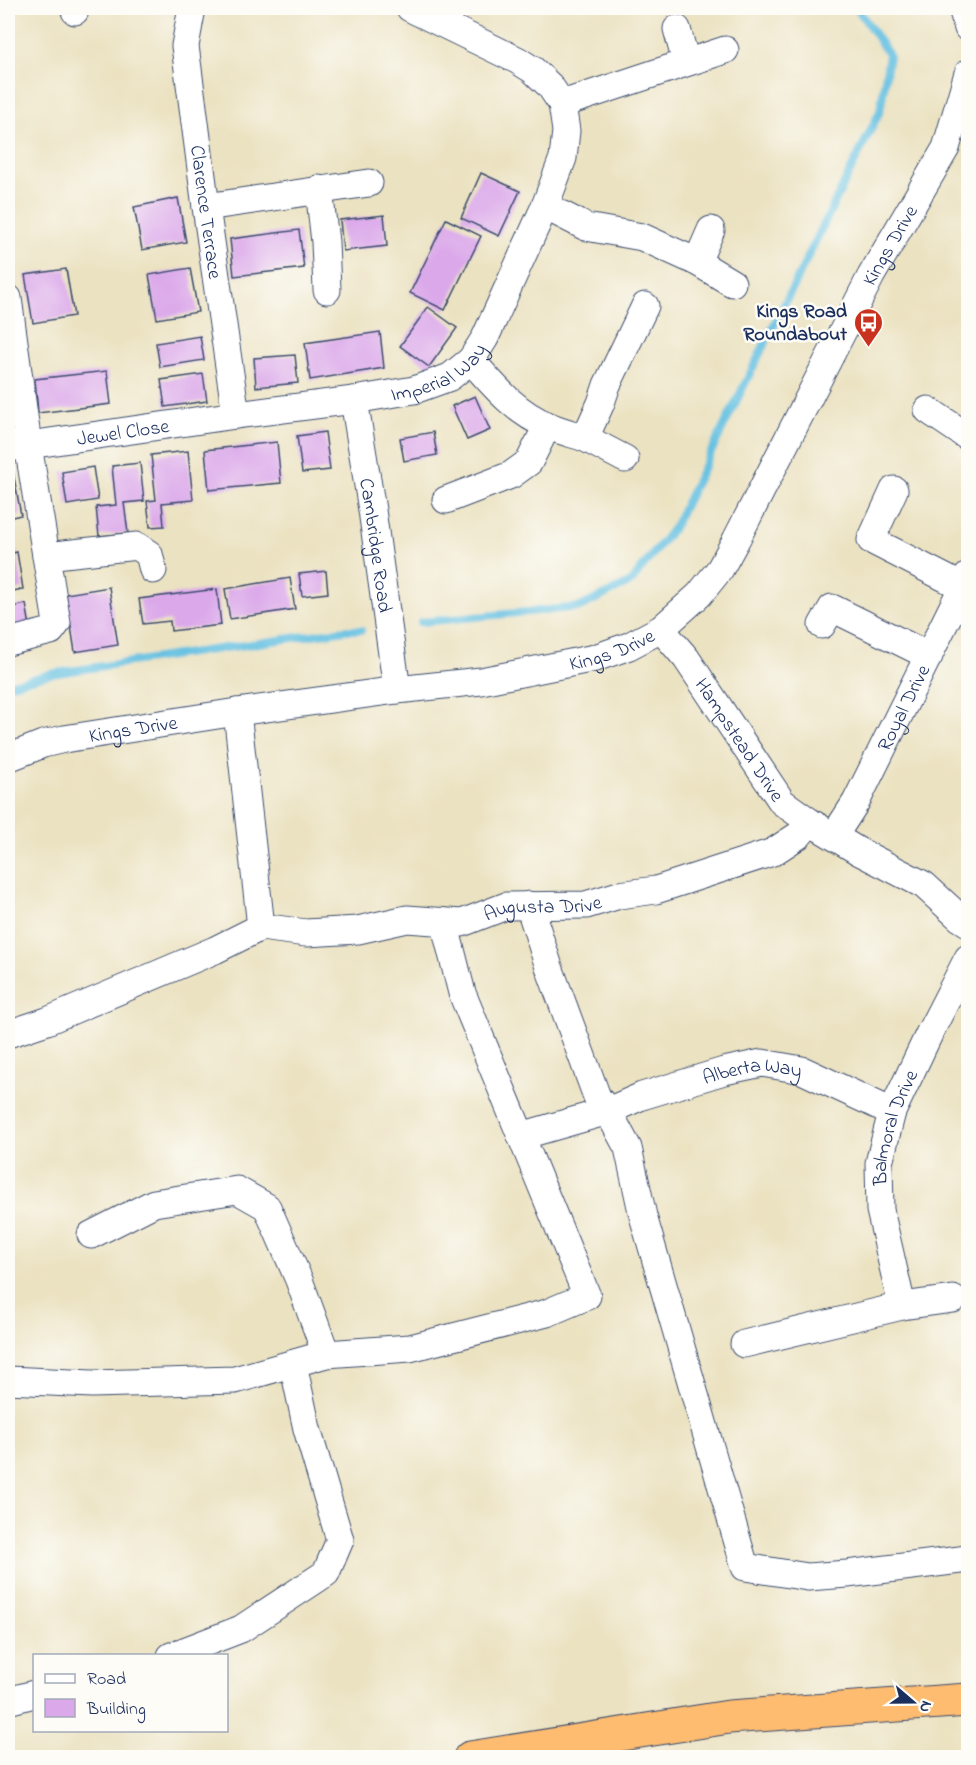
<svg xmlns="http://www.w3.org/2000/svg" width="976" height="1765" font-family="'Indie Flower',sans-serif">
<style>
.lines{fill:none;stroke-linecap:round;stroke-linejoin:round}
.stream{stroke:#63c0e1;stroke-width:8}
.building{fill:#dba9ea}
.minor-casing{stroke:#3a4a6d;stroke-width:29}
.highway-casing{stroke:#3a4a6d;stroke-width:35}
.minor{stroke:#fff;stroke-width:27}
.highway{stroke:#febc70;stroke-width:33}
.labels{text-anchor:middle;stroke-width:5;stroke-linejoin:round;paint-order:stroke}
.street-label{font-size:20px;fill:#1b2f5e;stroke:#fdfcf7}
.poi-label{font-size:20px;font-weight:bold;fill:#1b2f5e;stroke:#fdfcf7;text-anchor:end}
</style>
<rect width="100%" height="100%" fill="#fdfcf7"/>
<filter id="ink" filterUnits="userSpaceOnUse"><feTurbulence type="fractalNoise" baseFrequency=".0167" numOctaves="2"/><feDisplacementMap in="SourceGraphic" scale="12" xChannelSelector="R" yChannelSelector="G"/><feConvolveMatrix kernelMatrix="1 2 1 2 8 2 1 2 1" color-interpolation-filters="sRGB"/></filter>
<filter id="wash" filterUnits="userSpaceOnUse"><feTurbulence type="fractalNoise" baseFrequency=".008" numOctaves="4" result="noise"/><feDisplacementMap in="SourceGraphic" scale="24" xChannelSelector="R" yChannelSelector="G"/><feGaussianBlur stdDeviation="1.35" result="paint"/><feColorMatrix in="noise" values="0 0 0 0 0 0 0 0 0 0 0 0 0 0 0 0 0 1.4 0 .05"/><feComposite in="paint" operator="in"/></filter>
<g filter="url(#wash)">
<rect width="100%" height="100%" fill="#ebe2c1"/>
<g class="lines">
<g class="stream">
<path d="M421,622L580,607L631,582L674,527L880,111L889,55L857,8"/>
<path d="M8,685L50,674L346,630H361"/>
</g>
</g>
<g id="blocks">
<g class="building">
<path d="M481,173L520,191L499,236L461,218Z"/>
<path d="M178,198L186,242L142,250L134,207Z"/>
<path d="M384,215L387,246L343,251L340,220Z"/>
<path d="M446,219L481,236L445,310L410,293Z"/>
<path d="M299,230L304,268L234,276L230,239Z"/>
<path d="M190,268L198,312L157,319L149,275Z"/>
<path d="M66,269L74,316L33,323L25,275Z"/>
<path d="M428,307L457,328L429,367L400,346Z"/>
<path d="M380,332L384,368L310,380L305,343Z"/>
<path d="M200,336L204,360L160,367L156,343Z"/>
<path d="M295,355L298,383L256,387L254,358Z"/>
<path d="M107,371L111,404L38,413L35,379Z"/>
<path d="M203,374L207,401L165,407L161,380Z"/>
<path d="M475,396L490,430L467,440L452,406Z"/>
<path d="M325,432L330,470L302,473L297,436Z"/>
<path d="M433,432L437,455L404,461L400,438Z"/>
<path d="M277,442L281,483L209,490L205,450Z"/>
<path d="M188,451L193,500L162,503L164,526L150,527L147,501L156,500L151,455Z"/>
<path d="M140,463L144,501L124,503L128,533L99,536L96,507L116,505L112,466Z"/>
<path d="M93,467L98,500L67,505L62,472Z"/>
<path d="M13,472L21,515L8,518V473Z"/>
<path d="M17,552L23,589L8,592V554Z"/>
<path d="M326,571L328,593L302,596L299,574Z"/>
<path d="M290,578L295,609L230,619L225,589Z"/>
<path d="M109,587L118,645L75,652L66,594Z"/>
<path d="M217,589L221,625L171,631L170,621L143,624L139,599Z"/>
<path d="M26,604L30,626L8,631V608Z"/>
</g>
</g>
</g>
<g filter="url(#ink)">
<use href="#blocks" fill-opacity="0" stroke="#3a4a6d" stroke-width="1.5"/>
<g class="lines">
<defs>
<g id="minor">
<path d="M74,8L75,11"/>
<path id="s1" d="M192,8L185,46L206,207L236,415"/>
<path d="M962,8L968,28"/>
<path d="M677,29L686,62"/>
<path d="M562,104L725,50"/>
<path d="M319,189L325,242L327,290"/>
<path d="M545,206L586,227L642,237L697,262L732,283"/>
<path d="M206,207L369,183"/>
<path d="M697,262L711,230"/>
<path d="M8,298L28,445L57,623L51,631L8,642"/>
<path d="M471,360C494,386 516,413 549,426C560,431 573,434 585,438L601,403L607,385L645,306"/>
<path id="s2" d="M354,400L372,510L397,690"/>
<path d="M928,410L968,437"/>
<path d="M585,438L625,459"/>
<path id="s3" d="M8,448L236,415L354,400L414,390L450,377L471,360L485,338L545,206L563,158L566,131L562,104L550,86L533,70L517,60L410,8"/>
<path d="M894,490L871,540L963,587"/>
<path d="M446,500L511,475L529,462L547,426"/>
<path d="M46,556L137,546L149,554L153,570"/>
<path d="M822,625L832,608L929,656"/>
<path id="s4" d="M661,629L686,658L782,802L810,822L858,851L924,885L960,918L968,923"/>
<path d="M237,712L261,927"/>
<path id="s5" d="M8,758L43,744L64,739L237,712L397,690L481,681L595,658L629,646L661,629L699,595L720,569L736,540L871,276L946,148L968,73"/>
<path id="s6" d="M834,836L856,802L968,576"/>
<path d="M529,905L549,967L597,1097L608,1111L628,1148L643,1216L745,1567L808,1577L847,1574L968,1559"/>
<path id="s7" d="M8,1034L47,1021L215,950L261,927L306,933L358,930L407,919L462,923L506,906L586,905L619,895L656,890L773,852L799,835L810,822"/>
<path id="s8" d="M521,1136L608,1111L642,1096L724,1071L762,1063L802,1070L892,1112"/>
<path d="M91,1235L154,1203L237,1190L267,1207L299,1280L326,1354"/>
<path d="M902,1306L953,1299"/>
<path id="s9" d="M744,1344L902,1306L880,1210L879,1163L892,1112L930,1032L968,958"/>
<path d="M8,1380L92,1384L235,1380L326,1354L410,1348L547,1313L587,1296L462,993L444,922"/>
<path d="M171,1656L241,1629L326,1573L340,1540L307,1429L293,1364"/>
<path d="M8,1701L34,1694"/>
</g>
<path id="highway" d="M470,1758L729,1717L968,1700"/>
</defs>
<use href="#minor" class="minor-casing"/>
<use href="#highway" class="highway-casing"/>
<use href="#minor" class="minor"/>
<use href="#highway" class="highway"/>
</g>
</g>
<defs>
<symbol id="bus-pin" viewBox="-11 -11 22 30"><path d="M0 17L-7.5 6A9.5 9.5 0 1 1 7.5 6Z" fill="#c8321e" stroke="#fdfcf7"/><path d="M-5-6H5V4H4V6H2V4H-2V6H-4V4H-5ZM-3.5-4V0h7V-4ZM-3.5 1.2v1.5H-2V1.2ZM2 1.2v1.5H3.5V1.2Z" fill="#fff"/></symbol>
</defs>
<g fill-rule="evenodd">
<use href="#bus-pin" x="852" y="306" width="33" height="45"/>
</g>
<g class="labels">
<g class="street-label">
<text dy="7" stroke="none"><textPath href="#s1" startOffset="206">Clarence Terrace</textPath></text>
<text dy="7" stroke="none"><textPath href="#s5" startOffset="1119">Kings Drive</textPath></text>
<text dy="7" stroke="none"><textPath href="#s3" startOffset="440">Imperial Way</textPath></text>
<text dy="7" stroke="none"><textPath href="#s3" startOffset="116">Jewel Close</textPath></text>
<text dy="7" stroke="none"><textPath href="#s2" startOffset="147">Cambridge Road</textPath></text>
<text dy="7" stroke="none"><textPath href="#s5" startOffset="615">Kings Drive</textPath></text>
<text dy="7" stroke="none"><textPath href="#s6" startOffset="146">Royal Drive</textPath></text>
<text dy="7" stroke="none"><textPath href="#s5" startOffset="129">Kings Drive</textPath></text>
<text dy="7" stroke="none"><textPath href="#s4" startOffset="136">Hampstead Drive</textPath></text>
<text dy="7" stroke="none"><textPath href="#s7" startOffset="561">Augusta Drive</textPath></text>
<text dy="7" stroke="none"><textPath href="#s8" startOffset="242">Alberta Way</textPath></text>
<text dy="7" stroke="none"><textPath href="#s9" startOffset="346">Balmoral Drive</textPath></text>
</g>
<g class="poi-label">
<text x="847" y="317">Kings Road<tspan x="847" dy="23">Roundabout</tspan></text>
</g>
</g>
<rect width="976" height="1765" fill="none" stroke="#fdfcf7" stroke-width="30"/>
<rect x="33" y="1654" width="195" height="78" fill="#fdfcf7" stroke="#a3aaba" stroke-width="1.5"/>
<rect x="45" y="1674" width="30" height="9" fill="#ffffff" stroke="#a3aaba" stroke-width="1.5"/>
<text x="87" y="1684" font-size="18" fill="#1b2f5e">Road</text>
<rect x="45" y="1699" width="30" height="18" fill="#dba9ea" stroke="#a3aaba" stroke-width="1.5"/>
<text x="87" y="1714" font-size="18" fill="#1b2f5e">Building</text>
<g transform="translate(913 1702) rotate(110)" stroke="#fdfcf7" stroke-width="4.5" paint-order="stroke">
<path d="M0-4.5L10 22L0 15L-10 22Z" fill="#1b2f5e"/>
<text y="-9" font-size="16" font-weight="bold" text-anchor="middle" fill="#1b2f5e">N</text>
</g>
</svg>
